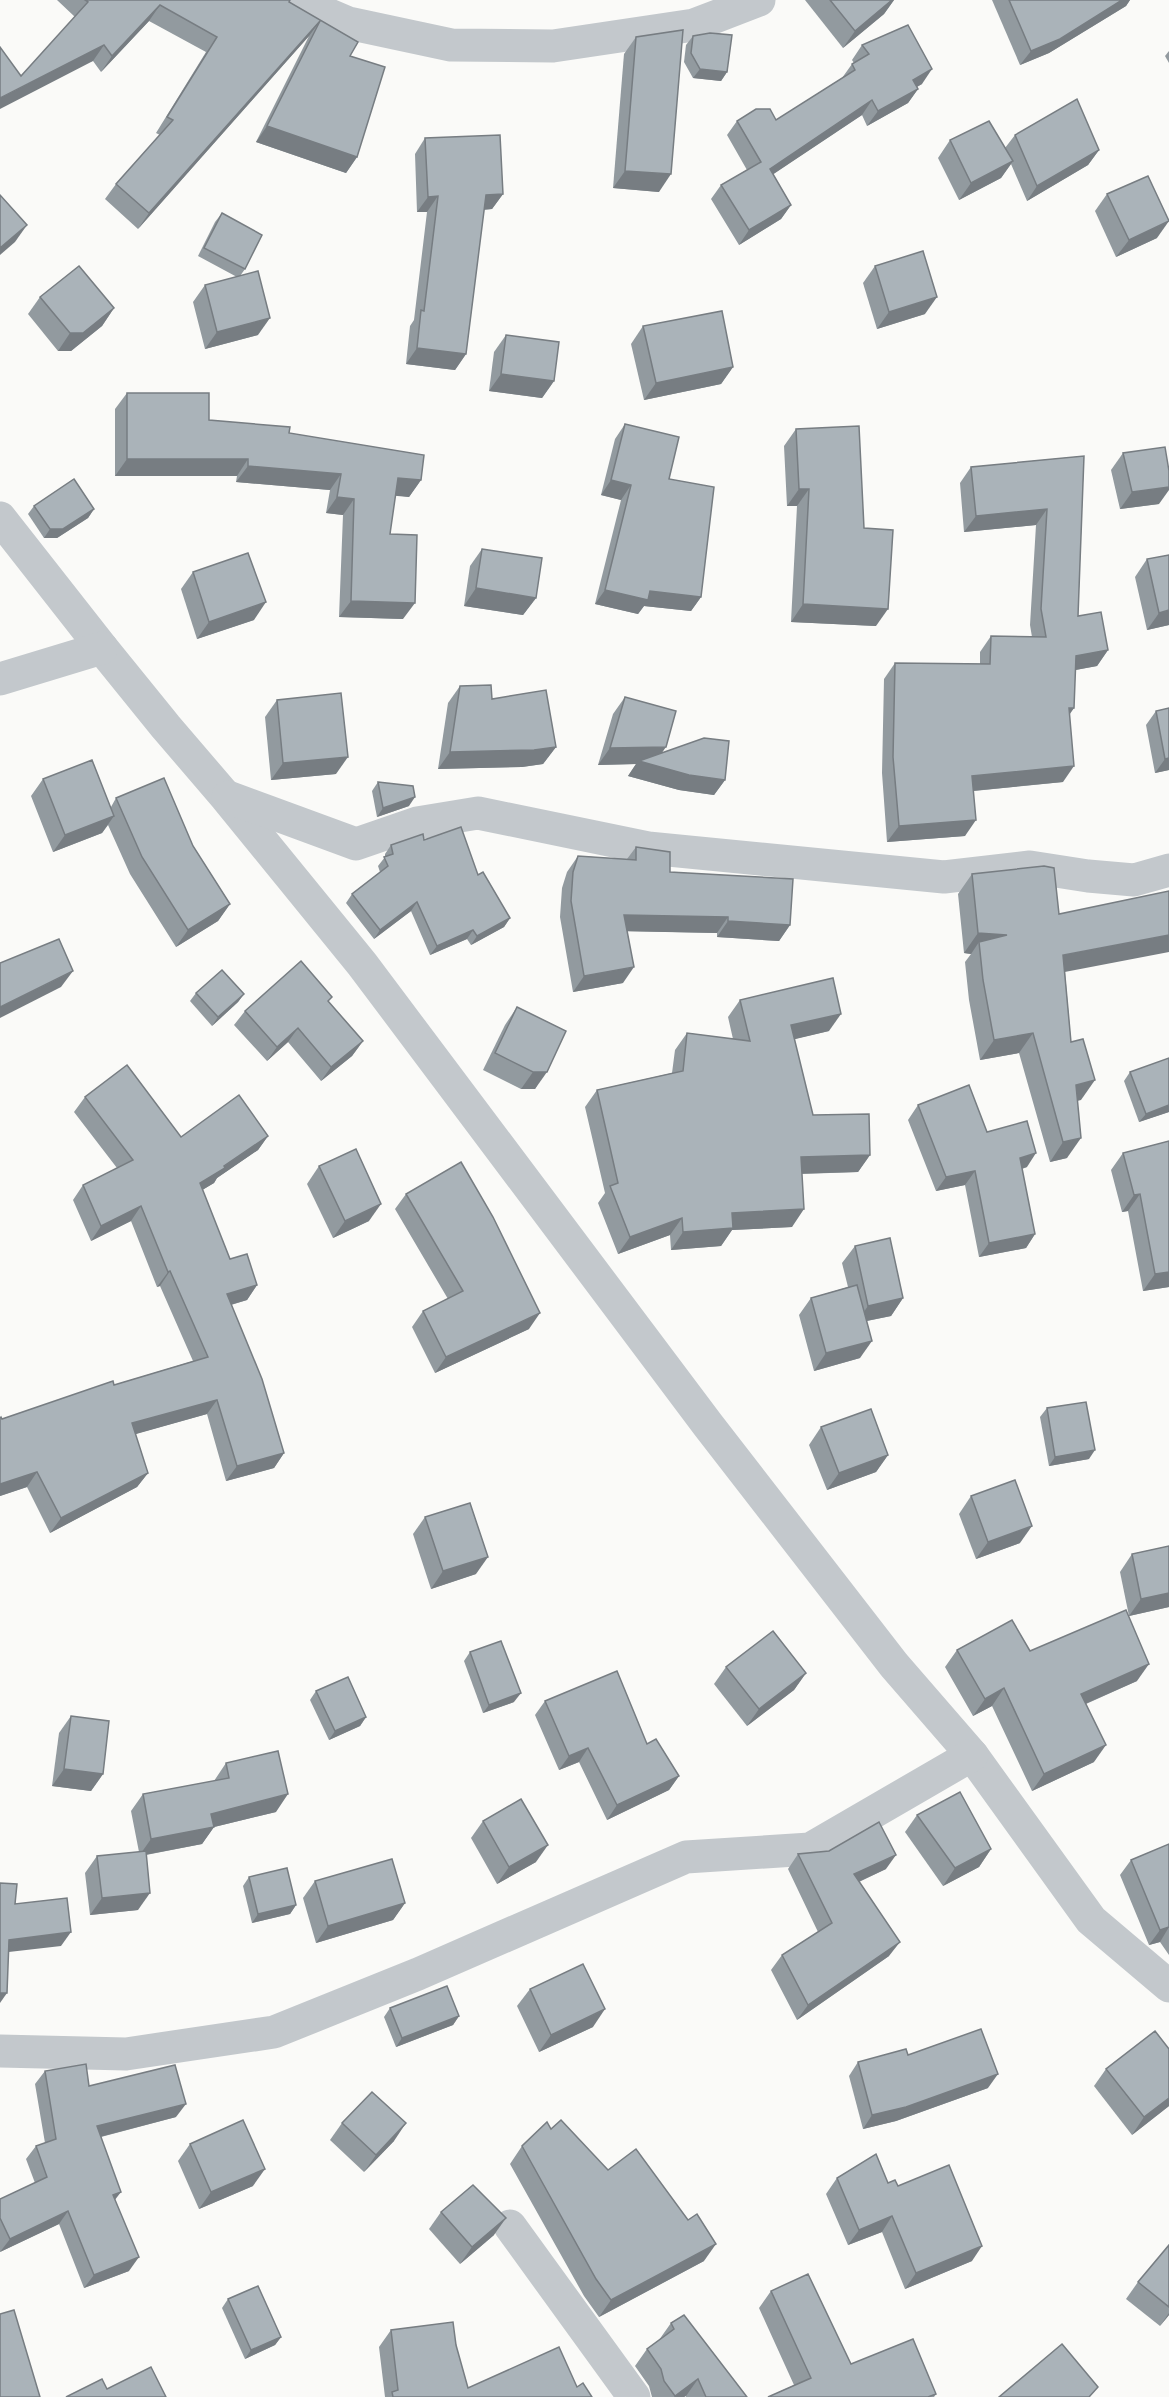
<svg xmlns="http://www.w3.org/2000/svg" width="1169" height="2397" font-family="'Work Sans',sans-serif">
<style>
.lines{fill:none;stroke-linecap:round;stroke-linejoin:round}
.street{stroke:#c3c8cc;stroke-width:33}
.wall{fill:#929a9f}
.shaded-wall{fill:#777d82}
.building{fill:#aab3b9;stroke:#777d82;stroke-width:1.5}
</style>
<rect width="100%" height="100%" fill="#fafaf8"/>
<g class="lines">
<g class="street">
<path d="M295,0L348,23L451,45L553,46L694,25L759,0"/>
<path d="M0,518L102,648L166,727L226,797L362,964L708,1425L894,1665L972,1755L1091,1920L1169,1986"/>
<path d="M0,679L102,648"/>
<path d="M228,797L356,844L417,823L478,813L648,848L944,877L1030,867L1088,876L1134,880L1169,870"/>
<path d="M0,2051L126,2054L274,2032L418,1974L686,1857L810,1849L972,1755"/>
<path d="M510,2226L634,2397"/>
</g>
</g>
<g class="wall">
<path d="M57,0H290L289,2L358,42L350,56L357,157L346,173L256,142L309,36L138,229L105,199L116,184L160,135L156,133L206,52L149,21L101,72L93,61L21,76L75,17Z"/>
<path d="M805,0H894L884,14L843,48Z"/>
<path d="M992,0H1130L1126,6L1049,53L1020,65Z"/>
<path d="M693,36L727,72L721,81L693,78L684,62L686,45Z"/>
<path d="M636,37L659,192L613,188L624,54Z"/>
<path d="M862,45L922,84L917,87L918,89L908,103L867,126L862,115L773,174L791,205L781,219L739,245L711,199L721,185L747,170L727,135L737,121L776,120L842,78L852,64L854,63L852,60Z"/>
<path d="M1169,51V63L1165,56Z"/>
<path d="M1015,135L1099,150L1088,165L1027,201L1011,164L1001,178L959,200L938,158L950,140L1005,148Z"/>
<path d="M425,138L503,194L492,209L484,210L466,354L455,370L406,364L410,326L414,320L427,212H417L415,154Z"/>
<path d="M1107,194L1157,238L1116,257L1095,211Z"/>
<path d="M222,213L245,269L240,276L258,335L205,349L193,302L205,285L237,277L198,256L215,222Z"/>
<path d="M875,266L925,314L877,329L863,283Z"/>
<path d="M40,297L114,308L102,326L71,351H58L28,314Z"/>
<path d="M643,326L733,367L721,384L644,400L631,344Z"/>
<path d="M506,335L554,381L542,398L489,391L494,352Z"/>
<path d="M127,393L209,420L289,433L421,480L409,497L395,495L390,534L403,619L339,617L343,515L326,513L330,490L236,482L237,476H115V409Z"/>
<path d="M625,424L669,479L701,597L691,611L644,606L638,614L595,604L621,500L601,495L615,439Z"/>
<path d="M796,429L864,528L876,626L791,622L797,506H787L784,446Z"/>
<path d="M1123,453L1159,504L1120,509L1111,470Z"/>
<path d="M1084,456L1078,616L1108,650L1097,666L1075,670L1074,708L1069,714L1063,782L974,791L965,836L887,842L882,773L884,679L895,663L980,664V652L991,636L1032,637L1030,625L1036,525L964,532L960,483L971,467Z"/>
<path d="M34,506L94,509L88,518L57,538H44L28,514Z"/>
<path d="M482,549L536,598L523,615L464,606L470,566Z"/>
<path d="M1147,559L1169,625L1147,630L1135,577Z"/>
<path d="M193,572L254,620L197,639L181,589Z"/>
<path d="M460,686L492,699L556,747L543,764L522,767L438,769L448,703Z"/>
<path d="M625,697L662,753L725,780L714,795L679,790L628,776L636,764L598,765L613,714Z"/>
<path d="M277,700L336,774L271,780L265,717Z"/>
<path d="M1169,708V770L1155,773L1146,725L1156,711Z"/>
<path d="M43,779L111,807L116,798L193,846L230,904L218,921L176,947L130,874L108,825L102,833L53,852L31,796Z"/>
<path d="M378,782L409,806L377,817L372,791Z"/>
<path d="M424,840L478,875L510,918L504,927L471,945L467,939L430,955L411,911L374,939L346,903L352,894L380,872L378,866L385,857V854L391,845Z"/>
<path d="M636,847L670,872L790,925L779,941L717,937V933L627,931L623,983L573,992L560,917L562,888L567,872L578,856L627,859Z"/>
<path d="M972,874L1065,972L1071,1042L1081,1100H1077L1067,1158L1050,1162L1019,1053L980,1060L969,1000L965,962L971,954L964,953L958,894Z"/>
<path d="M196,993L244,994L238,1002L212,1026L190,1001Z"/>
<path d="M740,1000L829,1031L794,1039L813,1115L870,1155L858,1172L802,1174L792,1227L732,1230L721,1246L671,1250L670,1235L618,1254L598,1203L605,1193L585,1107L597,1090L672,1073L675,1050L687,1033L733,1039L728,1017Z"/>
<path d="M329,1002L363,1041L352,1056L321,1081L288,1042L267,1061L234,1025L245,1011Z"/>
<path d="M517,1007L566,1031L535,1089H521L483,1070L505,1025Z"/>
<path d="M1130,1072L1169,1112L1139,1122L1124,1081Z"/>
<path d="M85,1097L181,1137L268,1136L258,1150L217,1178L214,1183L202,1190L230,1259L257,1285L247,1300L231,1305L284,1453L274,1468L226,1481L207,1414L135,1434L148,1473L137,1487L50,1533L27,1487L0,1496V1418L2,1419L193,1361L160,1286L157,1287L131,1221L91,1241L73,1200L83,1185L117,1168L74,1112Z"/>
<path d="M918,1105L987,1132L1027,1167L1022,1169L1035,1234L1026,1248L979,1257L965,1185L936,1191L908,1120Z"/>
<path d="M1169,1141V1287L1143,1291L1128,1211L1122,1212L1111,1170L1123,1153Z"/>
<path d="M319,1166L369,1221L333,1238L307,1184Z"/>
<path d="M406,1194L529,1329L435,1373L412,1327L423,1311L448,1299L395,1209Z"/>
<path d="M855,1246L903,1298L891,1316L867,1321L860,1358L814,1371L799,1315L811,1298L848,1287L842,1263Z"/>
<path d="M1047,1408L1089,1459L1049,1466L1040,1417Z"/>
<path d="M821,1427L888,1455L876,1472L827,1490L809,1445Z"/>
<path d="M971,1496L1020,1543L976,1559L959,1514Z"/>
<path d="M425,1517L476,1574L431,1589L413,1534Z"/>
<path d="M1169,1546V1607L1129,1616L1120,1572L1132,1554Z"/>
<path d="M957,1650L1030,1651L1137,1681L1086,1704L1094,1762L1032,1791L992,1706L973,1716L945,1667Z"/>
<path d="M470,1652L514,1702L483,1713L464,1661Z"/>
<path d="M726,1667L806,1673L794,1690L747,1726L714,1684Z"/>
<path d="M316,1691L366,1717L360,1726L329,1740L310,1700Z"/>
<path d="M545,1701L647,1744L679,1776L669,1790L607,1820L579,1762L559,1770L535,1715Z"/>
<path d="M71,1716L103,1774L91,1791L52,1786L59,1733Z"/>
<path d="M226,1763L276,1812L214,1827L202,1844L146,1855L138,1910L90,1915L85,1873L97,1856L139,1852L131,1811L143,1794L214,1781Z"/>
<path d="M917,1815L991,1849L979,1867L943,1886L905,1832Z"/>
<path d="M483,1821L536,1862L497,1884L471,1838Z"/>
<path d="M1169,1844V1955L1160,1942L1149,1945L1120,1875L1131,1860Z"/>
<path d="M798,1854L886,1869L859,1882L889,1956L797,2020L771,1970L782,1955L818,1932L788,1869Z"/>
<path d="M249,1877L296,1905L290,1914L252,1923L243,1886Z"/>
<path d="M315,1881L405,1903L393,1920L316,1943L303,1898Z"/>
<path d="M530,1989L593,2027L539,2052L517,2006Z"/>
<path d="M390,2008L459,2016L453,2025L396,2047L384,2017Z"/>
<path d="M1169,2049V2106L1132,2135L1094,2086L1106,2069Z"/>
<path d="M908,2055L988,2088L896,2121L863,2129L849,2076L858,2062Z"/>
<path d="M45,2071L89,2086L176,2117L101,2137L115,2200L129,2271L84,2288L59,2224L0,2252V2199L35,2183L26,2159L36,2146L45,2143L35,2084Z"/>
<path d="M342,2123L394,2141L364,2172L330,2140Z"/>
<path d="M551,2129L608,2170L688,2220L704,2261L599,2317L584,2296L510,2164L522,2146Z"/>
<path d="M190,2144L253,2186L199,2209L178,2161Z"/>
<path d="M837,2178L888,2183L898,2186L972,2261L905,2289L882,2232L848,2245L826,2194Z"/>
<path d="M441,2212L494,2235L460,2264L429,2229Z"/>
<path d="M1169,2245V2315L1160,2326L1126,2299L1138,2282Z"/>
<path d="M771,2291L851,2364L936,2394L934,2397H768L794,2385L759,2308Z"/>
<path d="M228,2299L281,2337L275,2345L245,2359L222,2308Z"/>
<path d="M671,2323L747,2397H686V2396L684,2397H652L649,2386L635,2366L647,2349L659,2340Z"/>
<path d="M391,2330L456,2345L468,2388L577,2387L592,2397H385L379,2347Z"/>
</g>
<g class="shaded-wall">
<path d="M892,0H894L884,14L843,48L855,31Z"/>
<path d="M1122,0H1130L1126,6L1049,53L1020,65L1031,51Z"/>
<path d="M160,5L149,21L101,72L112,56Z"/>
<path d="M320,21L309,36L138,229L149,213Z"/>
<path d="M104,45L93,61L0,109V98Z"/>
<path d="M700,69L727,72L721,81L693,78Z"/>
<path d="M932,69L922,84L903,94L913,80Z"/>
<path d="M918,89L908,103L867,126L878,111Z"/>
<path d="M872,100L862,115L760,183L770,169Z"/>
<path d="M267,126L357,157L346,173L256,142Z"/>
<path d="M1099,150L1088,165L1027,201L1037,186Z"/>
<path d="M1013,161L1001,178L959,200L971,183Z"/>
<path d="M625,171L671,174L659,192L613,188Z"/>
<path d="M503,194L492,209L475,210L486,195Z"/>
<path d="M438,196L427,212H417L428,197Z"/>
<path d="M791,205L781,219L739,245L749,230Z"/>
<path d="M1169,221L1157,238L1116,257L1129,240Z"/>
<path d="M27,225L15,242L0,255V248Z"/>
<path d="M937,297L925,314L877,329L889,312Z"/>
<path d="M114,308L102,326L71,351H58L70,333Z"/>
<path d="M270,318L258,335L205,349L217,332Z"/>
<path d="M417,348L466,354L455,370L406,364Z"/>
<path d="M733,367L721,384L644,400L656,383Z"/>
<path d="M501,374L554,381L542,398L489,391Z"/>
<path d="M127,459H248L237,476H115Z"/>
<path d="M248,466L341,474L330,490L236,482Z"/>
<path d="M398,478L421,480L409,497L386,495Z"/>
<path d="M611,480L631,485L621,500L601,495Z"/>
<path d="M1169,487V490L1159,504L1120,509L1132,492Z"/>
<path d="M799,489H809L797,506H787Z"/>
<path d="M337,497L354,499L343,515L326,513Z"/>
<path d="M94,509L88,518L57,538H44L50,529Z"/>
<path d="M1047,509L1036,525L964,532L976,516Z"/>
<path d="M476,588L536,598L523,615L464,606Z"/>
<path d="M605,590L650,591L701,597L691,611L644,606L638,614L595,604Z"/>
<path d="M351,601L415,603L403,619L339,617Z"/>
<path d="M266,602L254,620L197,639L209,622Z"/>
<path d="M803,604L888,609L876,626L791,622Z"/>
<path d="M1169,610V625L1147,630L1159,613Z"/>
<path d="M1108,650L1097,666L1065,672L1076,656Z"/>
<path d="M1069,708H1074L1063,724Z"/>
<path d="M556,747L543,764L522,767L438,769L450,752Z"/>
<path d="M666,747L654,764L725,780L714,795L679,790L628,776L636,764L598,765L610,748Z"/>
<path d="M348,757L336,774L271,780L283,763Z"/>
<path d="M1169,758V770L1155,773L1165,759Z"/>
<path d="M1074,766L1063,782L961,792L972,776Z"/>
<path d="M415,797L409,806L377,817L383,808Z"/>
<path d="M114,816L102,833L53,852L65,835Z"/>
<path d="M976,820L965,836L887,842L899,826Z"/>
<path d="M417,902L411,911L374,939L380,930Z"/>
<path d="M230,904L218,921L176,947L188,930Z"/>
<path d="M624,915L728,917L717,933L613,931Z"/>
<path d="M510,918L504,927L471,945L477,936Z"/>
<path d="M728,921L790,925L779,941L717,937Z"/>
<path d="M473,930L467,939L430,955L437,946Z"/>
<path d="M978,933L1007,935L979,942L971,954L964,953Z"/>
<path d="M1169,935V952L1049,975L1063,955Z"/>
<path d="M634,967L623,983L573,992L584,976Z"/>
<path d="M73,971L61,987L0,1018V1007Z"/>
<path d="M244,994L238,1002L212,1026L218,1017Z"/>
<path d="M841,1014L829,1031L779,1043L791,1025Z"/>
<path d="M298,1028L288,1042L267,1061L277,1047Z"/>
<path d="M1033,1033L1019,1053L980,1060L994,1040Z"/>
<path d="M363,1041L352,1056L321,1081L331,1067Z"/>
<path d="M533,1072H547L535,1089H521Z"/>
<path d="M1095,1080L1081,1100L1062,1105L1076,1085Z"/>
<path d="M1169,1105V1112L1139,1122L1146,1114Z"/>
<path d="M268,1136L258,1150L217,1178L214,1183L189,1198L200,1183Z"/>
<path d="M1081,1138L1067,1158L1050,1162L1063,1142Z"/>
<path d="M1036,1153L1027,1167L1010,1172L1020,1158Z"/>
<path d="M870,1155L858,1172L789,1174L801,1157Z"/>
<path d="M975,1171L965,1185L936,1191L946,1177Z"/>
<path d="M1140,1194L1128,1211L1122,1212L1134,1195Z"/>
<path d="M381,1204L369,1221L333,1238L345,1221Z"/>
<path d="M141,1206L131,1221L91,1241L101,1226Z"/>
<path d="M804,1209L792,1227L732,1230L721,1246L671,1250L683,1232L732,1213Z"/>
<path d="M682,1218L670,1235L618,1254L630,1237Z"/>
<path d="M1035,1234L1026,1248L979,1257L989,1243Z"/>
<path d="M170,1271L160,1286L157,1287L168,1272Z"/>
<path d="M1169,1272V1287L1143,1291L1155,1274Z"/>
<path d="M257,1285L247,1300L216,1309L227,1294Z"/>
<path d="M903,1298L891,1316L856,1323L868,1306Z"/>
<path d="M540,1313L529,1329L435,1373L446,1357Z"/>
<path d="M872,1341L860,1358L814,1371L826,1353Z"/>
<path d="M217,1400L207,1414L122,1438L132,1423Z"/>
<path d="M1095,1450L1089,1459L1049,1466L1055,1457Z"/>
<path d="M284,1453L274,1468L226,1481L237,1466Z"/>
<path d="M888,1455L876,1472L827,1490L839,1473Z"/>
<path d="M37,1472L27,1487L0,1496V1484Z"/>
<path d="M148,1473L137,1487L50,1533L61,1518Z"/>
<path d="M1032,1526L1020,1543L976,1559L988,1542Z"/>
<path d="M488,1557L476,1574L431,1589L443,1571Z"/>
<path d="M1169,1593V1607L1129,1616L1141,1599Z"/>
<path d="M1149,1664L1137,1681L1069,1711L1081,1694Z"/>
<path d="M806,1673L794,1690L747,1726L759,1709Z"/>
<path d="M1004,1688L992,1706L973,1716L985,1699Z"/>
<path d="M521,1693L514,1702L483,1713L489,1705Z"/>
<path d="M366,1717L360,1726L329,1740L335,1731Z"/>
<path d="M1106,1745L1094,1762L1032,1791L1044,1774Z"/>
<path d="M588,1748L579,1762L559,1770L569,1756Z"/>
<path d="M64,1769L103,1774L91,1791L52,1786Z"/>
<path d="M679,1776L669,1790L607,1820L617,1805Z"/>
<path d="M288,1794L276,1812L214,1827L202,1844L139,1856L151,1839L211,1814Z"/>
<path d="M548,1845L536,1862L497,1884L509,1867Z"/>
<path d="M991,1849L979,1867L943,1886L955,1868Z"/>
<path d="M896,1855L886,1869L843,1889L854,1874Z"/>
<path d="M150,1893L138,1910L90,1915L102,1898Z"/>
<path d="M405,1903L393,1920L316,1943L328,1926Z"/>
<path d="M296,1905L290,1914L252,1923L258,1914Z"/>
<path d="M1169,1927L1160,1942L1149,1945L1160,1930Z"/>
<path d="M71,1932L61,1946L0,1953L9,1940Z"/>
<path d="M900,1942L889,1956L797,2020L808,2005Z"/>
<path d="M0,1993H7L0,2003Z"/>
<path d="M605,2009L593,2027L539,2052L551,2035Z"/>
<path d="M459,2016L453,2025L396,2047L402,2038Z"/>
<path d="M998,2074L988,2088L896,2121L863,2129L872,2115Z"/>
<path d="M1169,2098V2106L1132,2135L1144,2117Z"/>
<path d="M186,2104L176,2117L88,2140L97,2126Z"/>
<path d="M406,2123L394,2141L364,2172L376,2155Z"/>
<path d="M265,2169L253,2186L199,2209L211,2192Z"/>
<path d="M121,2192L111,2205L113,2195Z"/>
<path d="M68,2211L59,2224L0,2252L10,2239Z"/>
<path d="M892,2216L882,2232L848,2245L859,2230Z"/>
<path d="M506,2218L494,2235L460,2264L472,2247Z"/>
<path d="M716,2244L704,2261L599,2317L611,2300Z"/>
<path d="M982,2246L972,2261L905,2289L916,2273Z"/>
<path d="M139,2257L129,2271L84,2288L94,2275Z"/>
<path d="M1169,2313V2315L1160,2326Z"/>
<path d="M281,2337L275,2345L245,2359L251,2350Z"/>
<path d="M698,2379L686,2396L684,2397H674Z"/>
</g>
<g class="building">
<path d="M85,0H290L289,2L358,42L350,56L385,67L357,157L267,126L320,21L149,213L116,184L173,120L167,117L217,37L160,5L112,56L104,45L0,98V47L21,76L88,2Z"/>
<path d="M830,0H892L855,31Z"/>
<path d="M1009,0H1122L1060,39L1031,51Z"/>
<path d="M908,25L932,69L913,80L918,89L878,111L872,100L770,169L791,205L749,230L721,185L761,162L737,121L756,109H770L776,120L855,70L852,64L869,54L862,45Z"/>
<path d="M683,30L671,174L625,171L636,37Z"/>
<path d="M710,33L732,35L727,72L700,69L691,53L693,36Z"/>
<path d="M1077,99L1099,150L1037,186L1015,135Z"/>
<path d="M989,121L1013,161L971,183L950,140Z"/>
<path d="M500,135L503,194L486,195L466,354L417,348L421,310L424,311L438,196L428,197L425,138Z"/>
<path d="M1148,176L1169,221L1129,240L1107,194Z"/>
<path d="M0,195L27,225L0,248Z"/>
<path d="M222,213L262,235L245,269L204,248Z"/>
<path d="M923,251L937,297L889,312L875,266Z"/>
<path d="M79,266L114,308L83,333H70L40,297Z"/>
<path d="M258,271L270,318L217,332L205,285Z"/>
<path d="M722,311L733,367L656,383L643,326Z"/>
<path d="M506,335L559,342L554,381L501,374Z"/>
<path d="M127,393H209V420L290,427L289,433L424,455L421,480L398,478L390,534L417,535L415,603L351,601L354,499L337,497L341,474L248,466V459H127Z"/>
<path d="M625,424L679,437L669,479L714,487L701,597L650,591L648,600L605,590L631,485L611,480Z"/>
<path d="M859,426L864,528L893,530L888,609L803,604L809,489H799L796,429Z"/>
<path d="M1165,447L1169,471V487L1132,492L1123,453Z"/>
<path d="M1084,456L1078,616L1101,612L1108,650L1076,656L1074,708H1069L1074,766L972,776L976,820L899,826L893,757L895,663L990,664L991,636L1046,637L1041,609L1047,509L976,516L971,467Z"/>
<path d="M74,479L94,509L63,529H50L34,506Z"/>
<path d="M482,549L542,558L536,598L476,588Z"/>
<path d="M248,553L266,602L209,622L193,572Z"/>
<path d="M1169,555V610L1159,613L1147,559Z"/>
<path d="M491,685L492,699L546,690L556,747L534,750L450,752L460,686Z"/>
<path d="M341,693L348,757L283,763L277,700Z"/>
<path d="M625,697L676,711L666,747L610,748Z"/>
<path d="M1169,708V758L1165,759L1156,711Z"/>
<path d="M704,738L729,741L725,780L689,775L639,761Z"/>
<path d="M92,760L114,816L65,835L43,779Z"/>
<path d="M164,778L193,846L230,904L188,930L142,857L116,798Z"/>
<path d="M378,782L413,786L415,797L383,808Z"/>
<path d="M461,827L478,875L483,872L510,918L477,936L473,930L437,946L417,902L380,930L352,894L388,866L384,857L393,854L391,845L423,834L424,840Z"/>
<path d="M636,847L670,852V872L793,879L790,925L728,921V917L624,915L634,967L584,976L571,901L573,872L578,856L636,860Z"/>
<path d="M1044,866L1054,868L1059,914L1169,891V935L1063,955L1071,1042L1083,1039L1095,1080L1076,1085L1081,1138L1063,1142L1033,1033L994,1040L983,980L979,942L1007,935L978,933L972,874Z"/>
<path d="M59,939L73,971L0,1007V963Z"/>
<path d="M301,961L332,997L328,1001L363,1041L331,1067L298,1028L277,1047L245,1011Z"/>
<path d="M222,970L244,994L218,1017L196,993Z"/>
<path d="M833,978L841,1014L791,1025L813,1115L869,1114L870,1155L801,1157L804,1209L732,1213L733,1228L683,1232L682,1218L630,1237L610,1186L618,1183L597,1090L683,1071L687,1033L750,1041L740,1000Z"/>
<path d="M517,1007L566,1031L547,1072H533L495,1053Z"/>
<path d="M1169,1058V1105L1146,1114L1130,1072Z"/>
<path d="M127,1065L181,1137L239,1095L268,1136L224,1166L225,1168L200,1183L230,1259L247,1254L257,1285L227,1294L262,1379L284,1453L237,1466L217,1400L132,1423L148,1473L61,1518L37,1472L0,1484V1418L1,1417L2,1419L113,1381L114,1385L208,1357L170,1271L168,1272L141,1206L101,1226L83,1185L133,1160L85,1097Z"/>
<path d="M969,1085L987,1132L1027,1121L1036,1153L1020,1158L1035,1234L989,1243L975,1171L946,1177L918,1105Z"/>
<path d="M1169,1141V1272L1155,1274L1140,1194L1134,1195L1123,1153Z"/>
<path d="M356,1149L381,1204L345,1221L319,1166Z"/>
<path d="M461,1162L493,1217L540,1313L446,1357L423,1311L463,1291L406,1194Z"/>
<path d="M890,1238L903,1298L868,1306L855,1246Z"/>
<path d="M857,1285L872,1341L826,1353L811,1298Z"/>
<path d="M1086,1402L1095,1450L1055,1457L1047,1408Z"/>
<path d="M871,1409L888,1455L839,1473L821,1427Z"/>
<path d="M1015,1480L1032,1526L988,1542L971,1496Z"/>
<path d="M470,1503L488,1557L443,1571L425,1517Z"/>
<path d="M1169,1546V1593L1141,1599L1132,1554Z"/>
<path d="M1126,1610L1149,1664L1081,1694L1106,1745L1044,1774L1004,1688L985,1699L957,1650L1012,1620L1030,1651Z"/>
<path d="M773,1631L806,1673L759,1709L726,1667Z"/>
<path d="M501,1641L521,1693L489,1705L470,1652Z"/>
<path d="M617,1671L647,1744L656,1739L679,1776L617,1805L588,1748L569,1756L545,1701Z"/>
<path d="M348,1677L366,1717L335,1731L316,1691Z"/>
<path d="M71,1716L109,1721L103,1774L64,1769Z"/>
<path d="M278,1751L288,1794L211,1814L214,1827L151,1839L143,1794L229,1778L226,1763Z"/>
<path d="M960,1792L991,1849L955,1868L917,1815Z"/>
<path d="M521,1799L548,1845L509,1867L483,1821Z"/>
<path d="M879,1822L896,1855L854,1874L900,1942L808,2005L782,1955L832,1923L798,1854L829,1851Z"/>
<path d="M1169,1844V1927L1160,1930L1131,1860Z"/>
<path d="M146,1851L150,1893L102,1898L97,1856Z"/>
<path d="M392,1859L405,1903L328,1926L315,1881Z"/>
<path d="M287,1868L296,1905L258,1914L249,1877Z"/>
<path d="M0,1883L17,1884L15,1904L67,1898L71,1932L9,1940L7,1993H0Z"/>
<path d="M583,1964L605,2009L551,2035L530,1989Z"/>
<path d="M447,1986L459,2016L402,2038L390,2008Z"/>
<path d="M981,2029L998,2074L906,2107L872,2115L858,2062L906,2049L908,2055Z"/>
<path d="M1155,2031L1169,2049V2098L1144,2117L1106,2069Z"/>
<path d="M86,2064L89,2086L175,2065L186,2104L97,2126L121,2192L113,2195L139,2257L94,2275L68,2211L10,2239L0,2218V2199L47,2177L36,2146L56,2139L45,2071Z"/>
<path d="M372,2092L406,2123L376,2155L342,2123Z"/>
<path d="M243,2120L265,2169L211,2192L190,2144Z"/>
<path d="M561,2120L608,2170L636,2149L688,2220L697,2214L716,2244L611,2300L596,2279L522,2146L547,2122L551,2129Z"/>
<path d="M876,2154L888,2183L895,2180L898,2186L949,2165L982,2246L916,2273L892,2216L859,2230L837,2178Z"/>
<path d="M473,2185L506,2218L472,2247L441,2212Z"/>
<path d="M1169,2245V2307L1138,2282Z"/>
<path d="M808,2274L851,2364L913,2339L936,2394L928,2397H768L811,2378L771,2291Z"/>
<path d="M258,2286L281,2337L251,2350L228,2299Z"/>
<path d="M14,2310L40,2397H0V2314Z"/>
<path d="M684,2315L747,2397H706L698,2379L675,2396L664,2381L661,2369L647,2349L674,2329L671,2323Z"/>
<path d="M453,2322L456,2345L468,2388L559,2347L577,2387L583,2383L592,2397H393L392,2392L398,2390L391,2330Z"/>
<path d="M1062,2344L1098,2387L1089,2397H999Z"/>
<path d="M151,2367L166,2397H66L102,2379L107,2389Z"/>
</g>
</svg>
